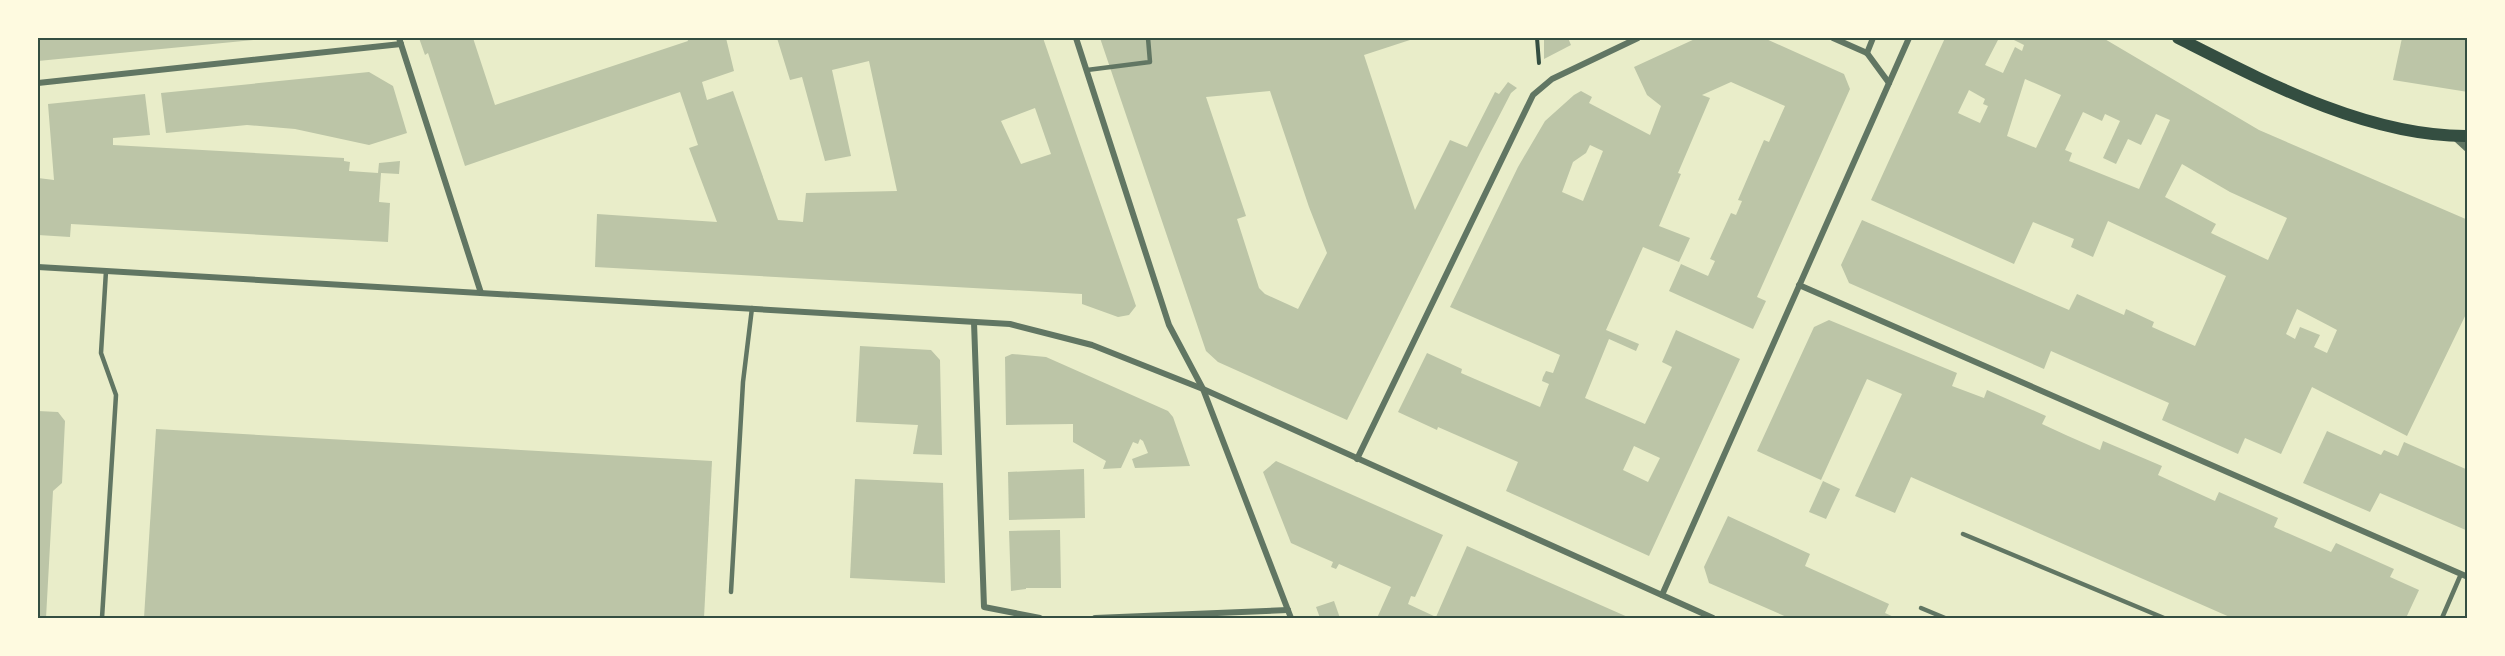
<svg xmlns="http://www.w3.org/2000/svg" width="2505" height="656" font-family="Arial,sans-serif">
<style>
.building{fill:#bcc5a7;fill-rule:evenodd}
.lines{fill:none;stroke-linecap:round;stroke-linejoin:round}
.path{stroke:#344e41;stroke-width:4}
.service{stroke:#617663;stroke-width:4.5}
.minor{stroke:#617663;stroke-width:6}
.tertiary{stroke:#617663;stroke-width:10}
.secondary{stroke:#344e41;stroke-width:12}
.neatline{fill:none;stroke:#344e41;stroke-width:2}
</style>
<rect width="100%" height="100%" fill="#e9edc9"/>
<g class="building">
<path d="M38,38H263L264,39L38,61Z"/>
<path d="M419,38H473L495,105L688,41L687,38H726L734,71L702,82L707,100L733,91L778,220L803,222L806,193L897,191L869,61L832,70L851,156L825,161L802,77L790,80L777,38H1043L1136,306L1129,315L1118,317L1082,304V294L595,267L597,214L717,222L689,148L698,145L680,92L465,166L428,53L425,55ZM1035,108L1051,154L1021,164L1001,121Z"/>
<path d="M1100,38H1416L1364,55L1415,210L1450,140L1467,147L1495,92L1499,94L1508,82L1517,88L1511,93L1480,153L1347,420L1218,362L1206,351ZM1270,91L1309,207L1327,253L1298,309L1265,294L1259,288L1237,219L1246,216L1206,97Z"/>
<path d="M1544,38H1568L1571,45L1544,59Z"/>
<path d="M1697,38H1764L1844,74L1850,89L1757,297L1766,301L1753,329L1669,291L1681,264L1708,276L1715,261L1710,259L1731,213L1736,215L1742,201L1738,200L1764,140L1769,142L1785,106L1731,82L1702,95L1710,98L1678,173L1681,174L1659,226L1690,238L1679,262L1643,247L1606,330L1639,344L1636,351L1609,339L1585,398L1645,424L1672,367L1662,362L1676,330L1740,359L1649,556L1506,491L1518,462L1438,427L1437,430L1398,412L1427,353L1462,369L1461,373L1540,407L1549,384L1542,381L1543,377L1546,371L1553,373L1560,355L1450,307L1518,167L1545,121L1574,95L1581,91L1592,97L1589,103L1650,135L1661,106L1647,95L1634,67ZM1590,145L1603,151L1583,201L1562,192L1573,162L1586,153ZM1634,446L1660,458L1648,482L1623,470Z"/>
<path d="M1945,38H1999L1985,65L2003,73L2015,47L2022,51L2024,45L2010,38H2103L2259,130L2468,220V310L2407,436L2312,387L2281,454L2245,438L2238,454L2162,420L2169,403L2051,351L2044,369L1849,283L1841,265L1862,220L2069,310L2077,294L2124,315L2126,309L2154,322L2152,327L2195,346L2226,276L2108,221L2093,257L2071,247L2074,239L2033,222L2014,264L1871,200ZM2025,79L2061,95L2036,148L2007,136ZM1969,90L1985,99L1983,104L1988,106L1980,123L1958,113ZM2083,112L2102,121L2105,114L2120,121L2103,158L2116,164L2128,139L2141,145L2156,114L2170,120L2139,189L2069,161L2072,153L2065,150ZM2182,164L2230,192L2287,218L2268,260L2211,233L2216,224L2165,197ZM2297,309L2337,330L2327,353L2314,347L2320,335L2300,327L2295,339L2286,334Z"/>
<path d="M2402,38H2468V92L2393,80Z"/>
<path d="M369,72L393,86L407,133L369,145L295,129L247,125L166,133L161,93Z"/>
<path d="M145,94L150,135L113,138V145L344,158V161L350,162L349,171L378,173L379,163L400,161L399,174L381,173L379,202L390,203L388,242L71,224L70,237L38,235V178L54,180L48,104Z"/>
<path d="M1829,320L1957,373L1952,386L1984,398L1987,390L2046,416L2042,424L2068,436L2100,450L2103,441L2162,466L2158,475L2215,501L2219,492L2278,518L2274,527L2331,552L2336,543L2394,569L2390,577L2419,590L2406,618H2232L1911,477L1895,513L1855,496L1902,394L1867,379L1821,480L1757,451L1814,327Z"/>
<path d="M860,346L931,350L940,360L942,455L913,454L918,425L856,422Z"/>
<path d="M1012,354L1046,357L1168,411L1173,417L1190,466L1135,468L1132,459L1148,453L1143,441L1140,439L1138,444L1133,442L1121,468L1103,469L1106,461L1073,442V424L1006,425L1005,357Z"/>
<path d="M38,411L58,412L65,421L62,483L53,491L46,618H38Z"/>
<path d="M156,429L712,461L704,618H144Z"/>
<path d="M2327,431L2381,455L2384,450L2398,456L2404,442L2468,470V531L2380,493L2370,512L2303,483Z"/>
<path d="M1276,461L1443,535L1415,597L1411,596L1408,604L1436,617L1467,546L1630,618H1377L1391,587L1339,564L1336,569L1331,567L1333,562L1291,543L1263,472Z"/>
<path d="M1084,469L1085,518L1009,520L1008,472Z"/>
<path d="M855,479L943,483L945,583L850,578Z"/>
<path d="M1823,481L1840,489L1826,519L1809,512Z"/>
<path d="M1728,516L1810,554L1805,566L1889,604L1885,613L1896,618H1789L1709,583L1704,567Z"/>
<path d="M1060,530L1061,588H1026V589L1011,591L1009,531Z"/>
<path d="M1334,601L1340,618H1320L1316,607Z"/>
</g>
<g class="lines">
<path class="path" d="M1537,38L1539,63"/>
<g class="service">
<path d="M1087,70L1150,62L1148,38"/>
<path d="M1963,534L2164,618"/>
<path d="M731,592L743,382L752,308"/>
<path d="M1921,608L1945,618"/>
<path d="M102,618L116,395L101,353L106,271"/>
<path d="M2442,618L2461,574"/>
</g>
<g class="minor">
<path d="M399,38L481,293"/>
<path d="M1076,38L1169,325L1203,389L1291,618"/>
<path d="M1833,38L1867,53L1889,83"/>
<path d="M1867,53L1873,38"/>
<path d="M38,83L401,44"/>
<path d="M38,267L1010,324L1092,345L1203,389L1713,618"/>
<path d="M1799,285L2468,577"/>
<path d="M974,322L984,607L1040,618"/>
<path d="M1357,459L1533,95L1552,79L1638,38"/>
<path d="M1662,595L1909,38"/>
<path d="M1095,618L1288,610"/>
</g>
<path class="tertiary" d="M2456,136L2468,147"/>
<path class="secondary" d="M2178,38C2265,82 2368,137 2468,136"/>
</g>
<rect width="2505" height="656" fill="none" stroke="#fefae0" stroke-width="78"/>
<rect x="39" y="39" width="2427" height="578" class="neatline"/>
</svg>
